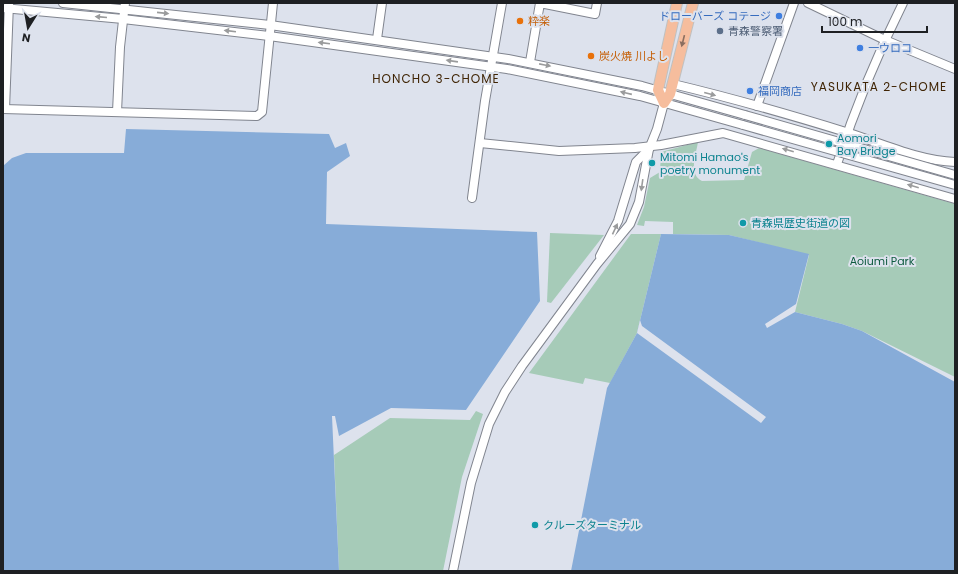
<svg xmlns="http://www.w3.org/2000/svg" width="958" height="574" font-family="Poppins,'Noto Sans JP',sans-serif">
<style>
.green{fill:#a6cbb8}
.water{fill:#87acd8}
.pier{fill:#dde2ed}
.lines{fill:none;stroke-linecap:round;stroke-linejoin:round}
.minor-casing{stroke:#81858f;stroke-width:10}
.major-casing{stroke:#c0c1c1;stroke-width:12}
.minor{stroke:#fff;stroke-width:8}
.major{stroke:#f6bd9d;stroke-width:10}
.minor-bridge-casing{stroke:#81858f;stroke-width:10;stroke-linecap:butt}
.minor-bridge{stroke:#fff;stroke-width:8}
.oneway{fill:#9a9b9c}
.oneway2{fill:#8a6e60}
.shop-dot{fill:#3f7fe0;stroke:#dde2ed;stroke-width:1.5}
.food-dot{fill:#e8710a;stroke:#dde2ed;stroke-width:1.5}
.service-dot{fill:#5c6f8a;stroke:#dde2ed;stroke-width:1.5}
.culture-dot{fill:#0f9aa8;stroke:#dde2ed;stroke-width:1.5}
.labels{text-anchor:middle;stroke-width:4;stroke-linejoin:round;paint-order:stroke}
.shop-label{font-size:11px;fill:#366cbe;stroke:#dde2ed;text-anchor:start}
.food-label{font-size:11px;fill:#c56008;stroke:#dde2ed;text-anchor:start}
.service-label{font-size:11px;fill:#4e5e75;stroke:#dde2ed;text-anchor:start}
.culture-label{font-size:11px;fill:#0d838f;stroke:#dde2ed;text-anchor:start}
.park-label{font-size:11px;fill:#0d5a3e;stroke:#dde2ed}
.neighbourhood-label{font-size:12px;letter-spacing:1px;fill:#402505;stroke:#dde2ed}
</style>
<rect width="100%" height="100%" fill="#dde2ed"/>
<g class="green">
<path d="M698,142C696,155 688,174 702,181L744,180L752,152L759,148L955,204V377L862,331L842,324L795,312L809,255L729,235L673,234V222L645,221L644,226L637,225L644,207L650,178L660,172L661,152Z"/>
<path d="M550,233L604,235L551,303L547,302Z"/>
<path d="M631,234H661L637,333L610,383L585,378L583,384L529,373Z"/>
<path d="M476,411L483,414L462,477L443,571H339L334,455L390,418L470,420Z"/>
</g>
<g class="water">
<path d="M126,129L329,134L335,148L346,143L350,156L327,172L326,224L537,232L540,301L466,410L391,408L339,436L335,416H332L339,571H3V166L12,158L26,153H124Z"/>
<path d="M661,234L729,235L809,254L796,304L765,324L767,328L795,312L842,324L862,331L955,382V571H571L607,388L637,333Z"/>
</g>
<path class="pier" d="M640,320L642,326L766,417L761,423L637,333Z"/>
<g class="lines">
<defs>
<g id="minor">
<path d="M63,3L270,25L508,59L642,86L745,115"/>
<path d="M808,3L885,40L955,69"/>
<path d="M3,8L123,19L269,36L507,69L640,96L743,125"/>
<path d="M377,39L382,3"/>
<path d="M530,62L540,3L595,14L597,3"/>
<path d="M673,84C732,98 791,115 849,133C883,144 920,161 955,162"/>
<path d="M757,106L794,3"/>
<path d="M3,109L257,116L262,112L273,3"/>
<path d="M5,109L9,3"/>
<path d="M117,112L120,47L125,3"/>
<path d="M480,143L559,151L635,148L661,145L723,133L955,199"/>
<path d="M837,164C855,108 877,55 903,3"/>
<path d="M472,198L485,101L502,3"/>
<path d="M600,256L618,221L636,162L649,149"/>
<path d="M453,571L471,483L489,424L505,392L522,366L597,264L630,224L639,202L649,149L657,129L664,103"/>
</g>
<path id="major" d="M677,3L658,90L664,103L670,94L693,3"/>
</defs>
<use href="#minor" class="minor-casing"/>
<use href="#major" class="major-casing"/>
<use href="#minor" class="minor"/>
<use href="#major" class="major"/>
<defs>
<g id="minor-bridge">
<path d="M745,115L955,175"/>
<path d="M743,125L955,185"/>
</g>
</defs>
<use href="#minor-bridge" class="minor-bridge-casing"/>
<use href="#minor-bridge" class="minor-bridge"/>
</g>
<defs><path id="oneway-solid" d="M-6-.8H1V-3.2L6.5 0L1 3.2V.8H-6Z"/></defs>
<g class="oneway">
<use href="#oneway-solid" transform="translate(163 13) rotate(6)"/>
<use href="#oneway-solid" transform="translate(101 17) rotate(-175)"/>
<use href="#oneway-solid" transform="translate(230 31) rotate(-173)"/>
<use href="#oneway-solid" transform="translate(324 43) rotate(-173)"/>
<use href="#oneway-solid" transform="translate(452 61) rotate(-172)"/>
<use href="#oneway-solid" transform="translate(545 65) rotate(11)"/>
<use href="#oneway-solid" transform="translate(626 93) rotate(-167)"/>
<use href="#oneway-solid" transform="translate(710 94) rotate(15)"/>
<use href="#oneway-solid" transform="translate(788 150) rotate(-164)"/>
<use href="#oneway-solid" transform="translate(642 185) rotate(98)"/>
<use href="#oneway-solid" transform="translate(913 186) rotate(-164)"/>
<use href="#oneway-solid" transform="translate(615 229) rotate(-65)"/>
</g>
<use class="oneway2" href="#oneway-solid" transform="translate(683 41) rotate(104)"/>
<g class="shop-dot">
<circle cx="779" cy="16" r="4"/>
<circle cx="860" cy="48" r="4"/>
<circle cx="750" cy="91" r="4"/>
</g>
<g class="food-dot">
<circle cx="520" cy="21" r="4"/>
<circle cx="591" cy="56" r="4"/>
</g>
<circle class="service-dot" cx="720" cy="31" r="4"/>
<g class="culture-dot">
<circle cx="829" cy="144" r="4"/>
<circle cx="652" cy="163" r="4"/>
<circle cx="743" cy="223" r="4"/>
<circle cx="535" cy="525" r="4"/>
</g>
<g class="labels">
<g class="shop-label">
<text x="771" y="20" text-anchor="end">ドローバーズ コテージ</text>
<text x="868" y="52">一ウロコ</text>
<text x="758" y="95">福岡商店</text>
</g>
<g class="food-label">
<text x="528" y="25">粋楽</text>
<text x="599" y="60">炭火焼 川よし</text>
</g>
<g class="service-label">
<text x="728" y="35">青森警察署</text>
</g>
<g class="culture-label">
<text x="837" y="142">Aomori<tspan x="837" dy="13">Bay Bridge</tspan></text>
<text x="660" y="161">Mitomi Hamao's<tspan x="660" dy="13">poetry monument</tspan></text>
<text x="751" y="227">青森県歴史街道の図</text>
<text x="543" y="529">クルーズターミナル</text>
</g>
<g class="park-label">
<text x="882" y="265">Aoiumi Park</text>
</g>
<g class="neighbourhood-label">
<text x="436" y="83">HONCHO 3-CHOME</text>
<text x="879" y="91">YASUKATA 2-CHOME</text>
</g>
</g>
<rect width="958" height="574" fill="none" stroke="#1e2023" stroke-width="8"/>
<g transform="translate(28 28) rotate(191)" stroke="#dde2ed" stroke-width="3" paint-order="stroke">
<path d="M0-3L7 15L0 10L-7 15Z" fill="#1e2023"/>
<text y="-6" font-size="11" font-weight="bold" text-anchor="middle" fill="#1e2023">N</text>
</g>
<path d="M822 26v6h105v-6" fill="none" stroke="#1e2023" stroke-width="2"/>
<text x="828" y="26" font-size="12" fill="#1e2023" stroke="#dde2ed" stroke-width="3" paint-order="stroke">100 m</text>
</svg>
